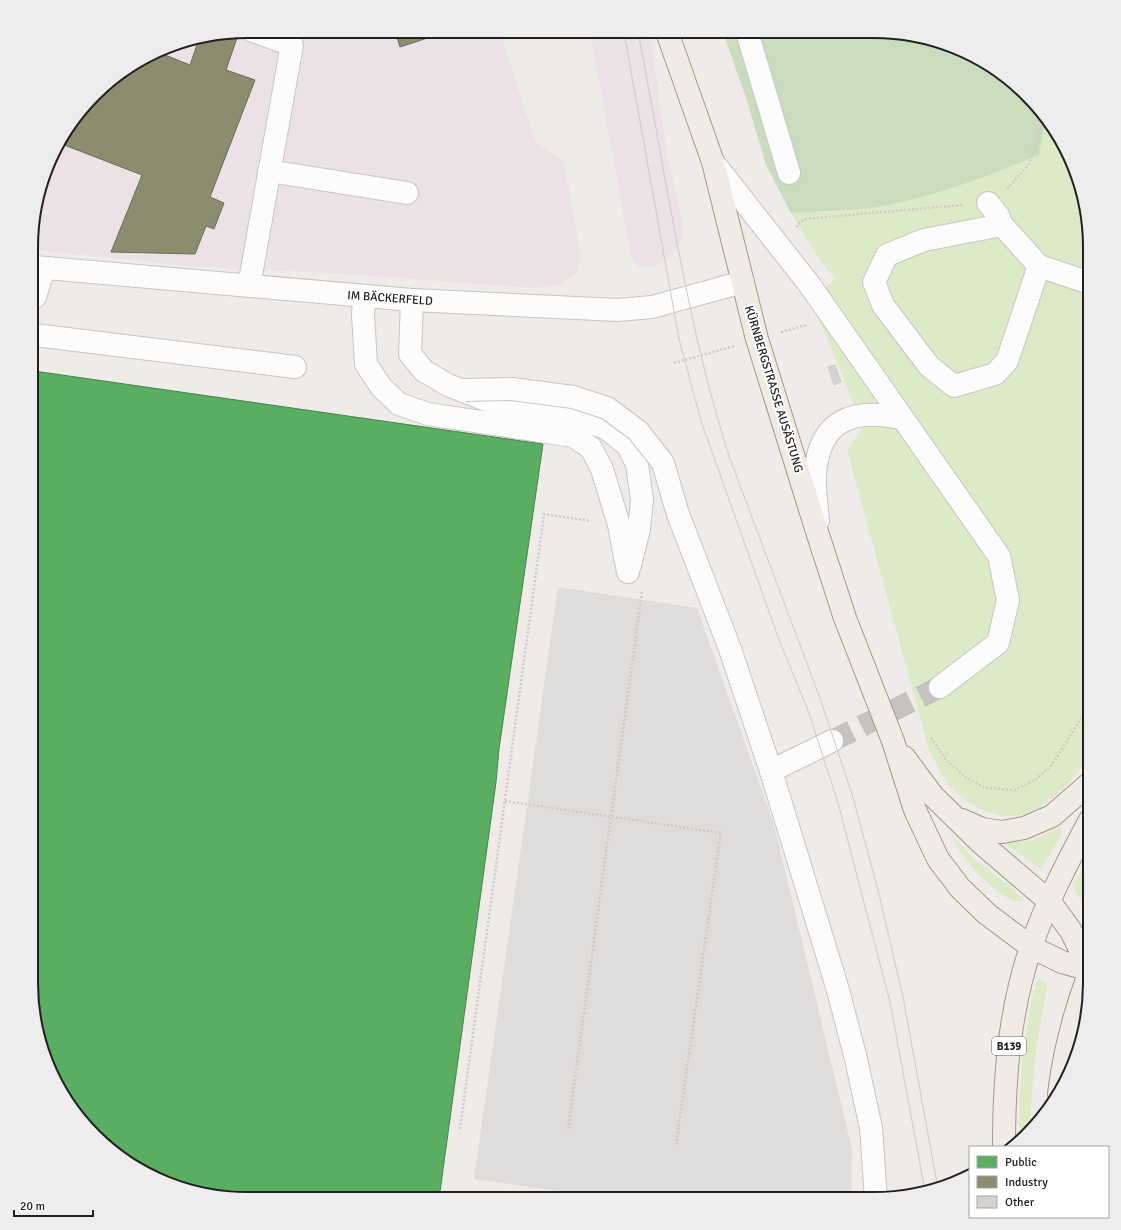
<svg xmlns="http://www.w3.org/2000/svg" width="1121" height="1230" font-family="Signika,sans-serif">
<style>
.industrial{fill:#ebe1e7}
.grass{fill:#dceac8}
.forest{fill:#cadcbe}
.parking{fill:#dedddc}
.public{fill:#5aae61;stroke:#49834e}
.industry{fill:#8c8c6e;stroke:#6c6c57}
.building{fill:#d5d2cf;stroke:#d1cdc9}
.lines{fill:none;stroke-linecap:round;stroke-linejoin:round}
.minor-tunnel{stroke:#c5c2c0;stroke-width:22;stroke-dasharray:22 11;stroke-linecap:butt}
.minor-casing{stroke:#c7c6c4;stroke-width:24}
.major-casing{stroke:#a49884;stroke-width:24}
.path{stroke:#d7c8c7;stroke-width:2.5;stroke-dasharray:2 2;stroke-linecap:butt}
.minor{stroke:#fcfcfc;stroke-width:22}
.major{stroke:#f1ebe5;stroke-width:22}
.tram{stroke:#cbcbca;stroke-width:1}
.minor-bridge-casing{stroke:#c7c6c4;stroke-width:24;stroke-linecap:butt}
.minor-bridge{stroke:#fcfcfc;stroke-width:22}
.labels{text-anchor:middle;stroke-width:4;stroke-linejoin:round;paint-order:stroke}
.shield{fill:#fff;stroke:#636363;stroke-width:1}
.shield-label{font-size:11px;font-weight:bold;fill:#202020}
.street-label{font-size:12px;fill:#202020;stroke:#fff}
.rim{fill:none;stroke:#202020;stroke-width:2}
</style>
<rect width="100%" height="100%" fill="#eeebe8"/>
<g class="industrial">
<path d="M247,31H395L400,47L446,32H500L535,141L564,162L581,259L576,273L561,284L534,288L349,274L188,266L35,250V205L60,139L105,84L177,43Z"/>
<path d="M590,32H650L667,156L682,219V240L668,259L652,267L638,266L631,255Z"/>
</g>
<g class="grass">
<path d="M1046,118L1054,127L1079,178L1090,233V756C1080,768 1071,782 1060,791C1050,800 1037,811 1024,814C994,822 963,804 945,779C939,770 934,759 929,750L847,450L863,427L812,301L835,279L818,257L791,213C821,211 853,211 882,206C937,196 988,176 1039,155Z"/>
<path d="M1060,827L1062,834L1041,869L1002,842L1031,841Z"/>
<path d="M951,834L972,857L1010,886L1024,901H1013L1001,894L979,875L960,852Z"/>
<path d="M1090,855V900L1078,897L1073,885Z"/>
<path d="M1037,980L1048,983C1038,1032 1030,1081 1031,1131L1019,1140C1019,1083 1022,1035 1037,980Z"/>
</g>
<path class="forest" d="M723,32L902,33L982,60L1027,94L1046,118L1039,155C988,176 937,196 883,206C853,211 821,211 791,213L766,165L747,101Z"/>
<path class="parking" d="M558,587L697,608L774,825L852,1149L851,1199H566L567,1192L474,1179Z"/>
<path class="public" d="M34,371L543,444L499,749L496,782L439,1199H233L191,1192L139,1170L104,1145L67,1103L42,1052L31,997Z"/>
<g class="industry">
<path d="M395,31L446,32L400,47Z"/>
<path d="M239,32L226,70L255,80L210,197L224,203L214,229L206,226L195,254L111,252L142,175L59,143L60,139L105,84L160,53L190,65L199,39Z"/>
</g>
<path class="building" d="M835,365L841,382L834,385L828,367Z"/>
<g class="lines">
<path class="minor-tunnel" d="M832,741L940,687"/>
<defs>
<g id="minor">
<path d="M747,32L789,173"/>
<path d="M713,162L809,284L999,556L1008,600L998,643L940,687"/>
<path d="M269,171L407,193"/>
<path d="M988,203L998,215L1002,225L1039,266L1090,283"/>
<path d="M1002,225L924,240L887,255L874,282L883,305L929,366L954,386L995,374L1007,361L1039,266"/>
<path d="M35,267L412,300L618,310L652,307L743,282"/>
<path d="M249,286L292,45L253,31"/>
<path d="M364,296L363,315L366,364L381,387L399,404L428,414L573,436L591,448L602,469L619,525L628,572"/>
<path d="M35,297L44,268"/>
<path d="M412,300L410,354L424,371L448,385L509,409L570,417L606,428L628,446L637,464L642,500L639,529L630,565"/>
<path d="M35,335L295,367"/>
<path d="M818,521C817,506 814,490 815,475C819,419 853,408 901,418"/>
<path d="M730,649L771,771"/>
<path d="M832,741L771,771L838,990L856,1059L871,1128L876,1199"/>
</g>
<g id="major">
<path d="M667,32L713,162L757,339L819,538L845,618L893,741L915,810L938,859L960,888L987,914L1031,947L1062,962L1090,970"/>
<path d="M904,757L933,796L981,843L1050,902L1071,931L1090,970"/>
<path d="M962,820L982,829L1002,832L1024,828L1052,816L1090,783"/>
<path d="M1059,1094C1064,1051 1075,1011 1090,971"/>
<path d="M1004,1147C1004,1079 1009,1012 1031,947C1046,903 1068,861 1090,820"/>
</g>
</defs>
<use href="#minor" class="minor-casing"/>
<use href="#major" class="major-casing"/>
<g class="path">
<path d="M1007,189L1029,164L1045,117"/>
<path d="M796,227L804,219L963,205"/>
<path d="M781,332L807,325"/>
<path d="M674,363L734,346"/>
<path d="M931,738L947,761L965,777L985,788L1015,790L1035,780L1052,765L1090,704"/>
<path d="M505,801L721,833L676,1144"/>
<path d="M460,1129L544,514L591,521"/>
<path d="M568,1129L642,592"/>
</g>
<use href="#minor" class="minor"/>
<use href="#major" class="major"/>
<g class="tram">
<path d="M624,32L679,339L701,421L778,637L809,713L838,803L890,1002L925,1191"/>
<path d="M638,32C666,174 685,318 729,456L821,701L852,794L878,890L903,997L938,1189"/>
</g>
<defs>
<path id="minor-bridge" d="M465,390L512,389L573,397L607,408L638,431L663,463L678,514L730,649"/>
</defs>
<use href="#minor-bridge" class="minor-bridge-casing"/>
<use href="#minor-bridge" class="minor-bridge"/>
</g>
<g class="labels">
<rect class="shield" x="992" y="1037" width="34" height="18" rx="3"/>
<g class="shield-label">
<text x="1009" y="1050">B139</text>
</g>
<g class="street-label">
<text transform="translate(390 298) rotate(4)" y="4">IM BÄCKERFELD</text>
<text transform="translate(774 389) rotate(73)" y="4">KÜRNBERGSTRASSE AUSÄSTUNG</text>
</g>
</g>
<path d="M0 0H1121V1230H0ZM247 38H874A209 209 0 0 1 1083 247V983A209 209 0 0 1 874 1192H247A209 209 0 0 1 38 983V247A209 209 0 0 1 247 38Z" fill="#ededed" fill-rule="evenodd"/>
<path class="rim" d="M247 38H874A209 209 0 0 1 1083 247V983A209 209 0 0 1 874 1192H247A209 209 0 0 1 38 983V247A209 209 0 0 1 247 38Z"/>
<rect x="969" y="1146" width="140" height="72" fill="#ffffff" stroke="#a6a6a6"/>
<rect x="977" y="1156" width="20" height="12" fill="#5aae61" stroke="#a6a6a6"/>
<text x="1005" y="1166" font-size="12" fill="#202020">Public</text>
<rect x="977" y="1176" width="20" height="12" fill="#8c8c6e" stroke="#a6a6a6"/>
<text x="1005" y="1186" font-size="12" fill="#202020">Industry</text>
<rect x="977" y="1196" width="20" height="12" fill="#d5d2cf" stroke="#a6a6a6"/>
<text x="1005" y="1206" font-size="12" fill="#202020">Other</text>
<path d="M14 1210v6h79v-6" fill="none" stroke="#202020" stroke-width="2"/>
<text x="20" y="1210" font-size="12" fill="#202020" stroke="#ffffff" stroke-width="3" paint-order="stroke">20 m</text>
</svg>
